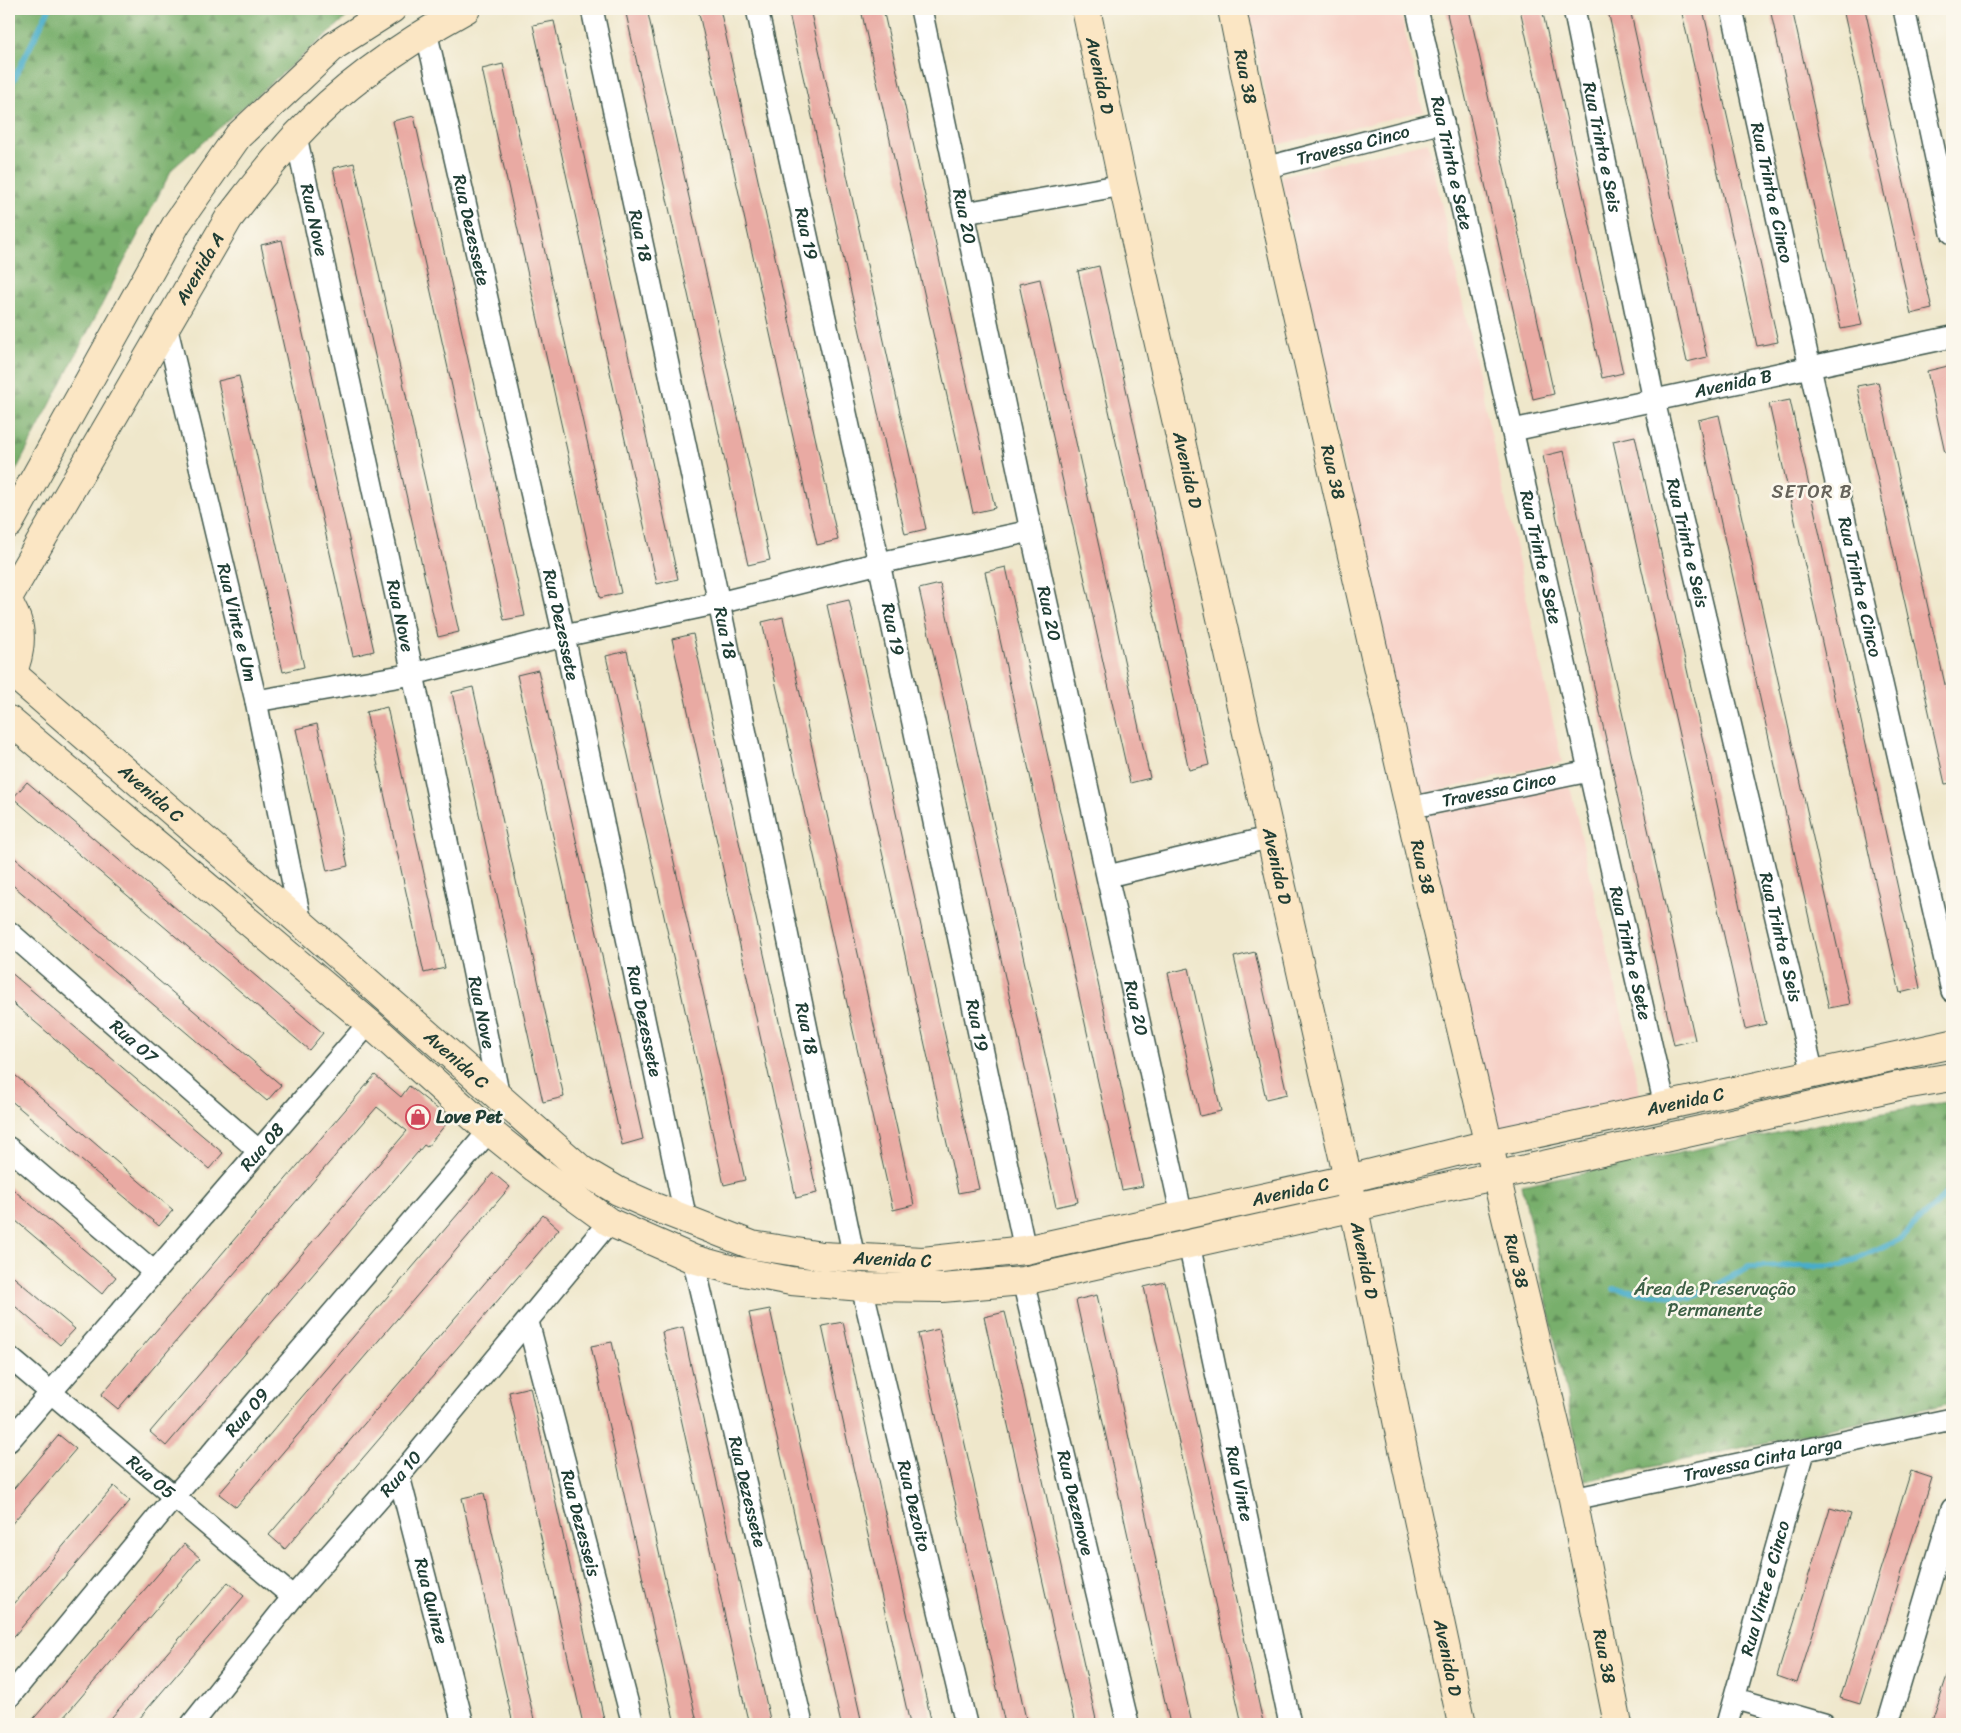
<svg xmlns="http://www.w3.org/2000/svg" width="1961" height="1733" font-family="Sriracha,sans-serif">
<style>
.built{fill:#f7d1c7}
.forest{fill:url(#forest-firs);stroke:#4c7650}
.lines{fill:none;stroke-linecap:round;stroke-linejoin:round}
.stream{stroke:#4aadc9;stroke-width:6}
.building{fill:#e9aaa3}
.street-casing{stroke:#3e564b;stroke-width:24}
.secondary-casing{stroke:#3e564b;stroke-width:30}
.street{stroke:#fff;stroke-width:21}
.secondary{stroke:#fbe6c4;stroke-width:28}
.labels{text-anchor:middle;stroke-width:5;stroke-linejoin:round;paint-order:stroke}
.street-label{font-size:18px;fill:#1f3d34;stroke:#fbf7ec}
.poi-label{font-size:18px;font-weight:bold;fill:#1f3d34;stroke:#fbf7ec;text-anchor:start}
.park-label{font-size:18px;fill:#3d6046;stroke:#fbf7ec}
.neighbourhood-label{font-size:19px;letter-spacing:1px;fill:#66635b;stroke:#fbf7ec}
</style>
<defs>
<pattern id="forest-firs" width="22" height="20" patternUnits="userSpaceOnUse" patternTransform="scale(1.25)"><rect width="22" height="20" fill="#78af6c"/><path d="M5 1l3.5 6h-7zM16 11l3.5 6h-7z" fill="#62905a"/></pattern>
</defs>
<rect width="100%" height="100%" fill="#fbf7ec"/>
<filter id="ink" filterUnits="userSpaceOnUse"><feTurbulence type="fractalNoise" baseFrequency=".02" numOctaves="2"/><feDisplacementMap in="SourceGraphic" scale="10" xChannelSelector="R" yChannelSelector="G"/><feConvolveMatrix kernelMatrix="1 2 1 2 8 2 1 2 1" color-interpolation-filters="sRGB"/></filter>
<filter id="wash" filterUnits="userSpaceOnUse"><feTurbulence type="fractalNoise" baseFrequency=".0096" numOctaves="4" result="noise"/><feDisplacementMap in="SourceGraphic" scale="20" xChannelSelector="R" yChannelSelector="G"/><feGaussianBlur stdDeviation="1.12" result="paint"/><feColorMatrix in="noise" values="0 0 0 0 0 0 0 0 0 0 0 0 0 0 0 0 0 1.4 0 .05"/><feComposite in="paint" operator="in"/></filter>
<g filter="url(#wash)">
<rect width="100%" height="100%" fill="#efe7cb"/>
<g class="built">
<path d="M1247,9H1400L1423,111L1277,145Z"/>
<path d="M1428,142L1562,762L1416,796L1281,176Z"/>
<path d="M1569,782L1641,1098L1494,1132L1423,816Z"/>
</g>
<g class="forest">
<path d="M9,9H356L172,169L9,484Z"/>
<path d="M1952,1101V1403L1585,1481L1522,1185L1854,1117Z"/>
</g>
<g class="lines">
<g class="stream">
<path d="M9,89L49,9"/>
<path d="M1614,1289L1691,1298L1750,1267L1843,1265L1900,1239L1952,1189"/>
</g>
</g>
<g id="blocks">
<g class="building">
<path d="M625,9H647L770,560L748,565Z"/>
<path d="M698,9H720L838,540L817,545Z"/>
<path d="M788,9H810L926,529L905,534Z"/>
<path d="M883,9L995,508L973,513L862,14Z"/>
<path d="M1446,9H1469L1554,394L1533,399Z"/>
<path d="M1520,9H1542L1623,373L1602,378Z"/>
<path d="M1620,9H1630L1707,357L1687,362L1608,11Z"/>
<path d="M1681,9H1703L1778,342L1757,346Z"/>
<path d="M1770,9H1792L1862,325L1841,329Z"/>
<path d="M1843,9H1865L1932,309L1911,314Z"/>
<path d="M554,21L678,579L657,584L533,25Z"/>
<path d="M503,64L621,593L600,598L482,69Z"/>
<path d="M414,116L525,616L504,620L393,121Z"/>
<path d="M354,163L459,632L438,637L333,168Z"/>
<path d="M282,240L374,651L353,656L261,245Z"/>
<path d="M1099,266L1209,765L1189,770L1078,271Z"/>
<path d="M1040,279L1150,778L1130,783L1019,284Z"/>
<path d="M1948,366L1952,384V452L1945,453L1927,371Z"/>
<path d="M239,376L304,667L283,672L218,381Z"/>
<path d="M1878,382L1952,716V783L1945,784L1857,386Z"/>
<path d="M1790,400L1920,988L1900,993L1769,404Z"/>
<path d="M1719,415L1850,1004L1829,1008L1698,420Z"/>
<path d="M1635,436L1766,1024L1745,1029L1613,441Z"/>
<path d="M1564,451L1695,1040L1674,1045L1543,456Z"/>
<path d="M1006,567L1143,1186L1122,1190L985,572Z"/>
<path d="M940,584L1078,1202L1056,1207L919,589Z"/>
<path d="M849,600L979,1189L958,1193L827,605Z"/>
<path d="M783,617L914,1205L893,1210L762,622Z"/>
<path d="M693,634L817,1193L796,1198L672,639Z"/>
<path d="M627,651L745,1180L724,1185L606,656Z"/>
<path d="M538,670L643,1139L622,1145L517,675Z"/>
<path d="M473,687L564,1097L543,1102L452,692Z"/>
<path d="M387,707L445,968L424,973L366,712Z"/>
<path d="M317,724L348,866L327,871L296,729Z"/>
<path d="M27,782L323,1033L309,1050L13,798Z"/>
<path d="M9,853L281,1085L267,1101L9,882Z"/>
<path d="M1255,952L1287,1094L1266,1099L1234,957Z"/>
<path d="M1189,968L1221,1111L1200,1116L1168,973Z"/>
<path d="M9,971L223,1153L209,1169L9,1000Z"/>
<path d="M9,1070L173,1210L159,1226L9,1099Z"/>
<path d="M375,1075L401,1097L409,1086L450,1119L427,1147L424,1145L166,1446L150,1432L407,1131L377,1107L118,1409L101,1395Z"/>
<path d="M493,1173L510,1187L236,1507L219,1494Z"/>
<path d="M9,1186L116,1277L102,1294L9,1215Z"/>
<path d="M543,1215L559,1229L285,1549L269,1535Z"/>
<path d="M9,1273L75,1329L60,1345L9,1301Z"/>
<path d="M1165,1282L1263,1722L1253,1724H1242L1144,1287Z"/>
<path d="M1097,1295L1117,1384L1192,1724H1170L1148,1627L1076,1300Z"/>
<path d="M770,1309L861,1719L841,1724L749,1313Z"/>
<path d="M1005,1312L1011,1336L1097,1724H1075L1062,1668L984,1317Z"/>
<path d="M843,1322L915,1649L932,1724H910L894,1653L822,1326Z"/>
<path d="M683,1327L689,1357L771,1724H749L746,1712L662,1332Z"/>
<path d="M939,1329L1006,1626L1027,1724H1005L943,1447L918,1334Z"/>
<path d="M612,1342L697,1722L687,1724H675L591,1346Z"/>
<path d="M530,1387L583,1625L605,1724H583L547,1564L509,1392Z"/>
<path d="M59,1435L76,1449L9,1527V1494Z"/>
<path d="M1911,1471L1932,1478L1860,1704L1840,1698Z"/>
<path d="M114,1486L130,1501L9,1642V1610Z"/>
<path d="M484,1493L489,1518L535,1724H513L462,1498Z"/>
<path d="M1830,1508L1851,1514L1797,1683L1777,1676Z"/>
<path d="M184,1544L200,1558L81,1697L58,1724H29Z"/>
<path d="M228,1582L244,1596L149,1707L135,1724H106Z"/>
<path d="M1949,1670H1952V1724H1931Z"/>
</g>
</g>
</g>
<g filter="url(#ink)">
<use href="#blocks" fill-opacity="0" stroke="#3e564b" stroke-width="1"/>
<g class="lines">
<defs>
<g id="street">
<path id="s1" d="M592,9L719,603L854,1258"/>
<path id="s2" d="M757,9L879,563L1025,1250"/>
<path id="s3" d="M921,9L1031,531L1182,1216"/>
<path id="s4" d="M1417,9L1665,1106"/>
<path id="s5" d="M1574,9L1654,401L1813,1074"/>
<path id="s6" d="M1732,9L1810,368L1952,991"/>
<path d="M1904,9L1952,233"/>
<path id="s7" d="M426,31L564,636L686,1220"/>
<path id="s8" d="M296,136L413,674L499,1097"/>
<path id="s9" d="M1264,168L1443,122"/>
<path d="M965,213L1123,185"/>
<path id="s10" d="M166,325L256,701L301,923"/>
<path id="s11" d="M1513,430L1952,337"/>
<path d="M256,701L413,674L564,636L719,603L879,563L1031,531"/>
<path id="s12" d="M1409,808L1589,771"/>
<path d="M1108,876L1272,837"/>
<path id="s13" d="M9,932L259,1151"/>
<path d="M9,1148L154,1272"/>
<path id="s14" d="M1189,1244L1290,1724"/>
<path id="s15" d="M693,1259L802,1724"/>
<path id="s16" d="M1023,1281L1128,1724"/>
<path id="s17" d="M862,1287L966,1724"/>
<path id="s18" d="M528,1322L633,1724"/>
<path id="s19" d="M9,1357L293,1597"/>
<path id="s20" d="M9,1441L369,1023"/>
<path id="s21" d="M399,1476L463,1724"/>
<path id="s22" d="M1573,1499L1952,1419"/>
<path id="s23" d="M9,1697L174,1497L489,1131"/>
<path d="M1736,1699L1824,1724"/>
<path id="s24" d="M192,1724L293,1597L399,1476L609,1222"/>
<path id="s25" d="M1727,1724L1803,1452"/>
<path d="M1888,1724L1952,1509"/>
</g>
<g id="secondary">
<path id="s26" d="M1086,9L1123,185L1348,1179L1400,1435L1462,1724"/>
<path id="s27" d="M1232,9L1264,168L1425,877L1573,1499L1618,1724"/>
<path d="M9,524L177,223L238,136L334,46L392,9"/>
<path id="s28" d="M9,596L229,218C251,190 271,163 295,137C343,85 404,43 466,9"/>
<path d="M9,602C11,608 15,614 17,620C23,637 19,663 9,678"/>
<path id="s29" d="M12,673L301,923L582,1170L618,1191L652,1206L752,1245L822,1256L923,1261L1025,1250L1348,1179L1488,1144L1952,1044"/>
<path d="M9,720L369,1023L489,1131L535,1168L609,1222L693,1259L733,1270L791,1281L862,1287L942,1288L1023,1281L1898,1086L1952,1077"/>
</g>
</defs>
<use href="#street" class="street-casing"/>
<use href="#secondary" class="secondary-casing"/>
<use href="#street" class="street"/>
<use href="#secondary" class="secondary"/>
</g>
</g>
<defs>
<symbol id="shop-ring" viewBox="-11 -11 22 22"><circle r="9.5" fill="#fbf7ec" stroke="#d1495b" stroke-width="1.5"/><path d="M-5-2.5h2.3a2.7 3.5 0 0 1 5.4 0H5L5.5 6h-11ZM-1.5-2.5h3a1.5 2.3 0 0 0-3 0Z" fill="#d1495b"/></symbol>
</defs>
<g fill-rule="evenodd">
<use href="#shop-ring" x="404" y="1103" width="28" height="28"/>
</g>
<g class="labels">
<g class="street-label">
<text dy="6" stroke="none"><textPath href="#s26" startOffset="68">Avenida D</textPath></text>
<text dy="6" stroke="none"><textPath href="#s27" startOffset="69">Rua 38</textPath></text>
<text dy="6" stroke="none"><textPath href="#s9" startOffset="92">Travessa Cinco</textPath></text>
<text dy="6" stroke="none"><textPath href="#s5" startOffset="141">Rua Trinta e Seis</textPath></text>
<text dy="6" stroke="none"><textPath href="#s4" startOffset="158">Rua Trinta e Sete</textPath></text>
<text dy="6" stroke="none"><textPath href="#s6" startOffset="188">Rua Trinta e Cinco</textPath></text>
<text dy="6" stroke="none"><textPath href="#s3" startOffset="212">Rua 20</textPath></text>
<text dy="6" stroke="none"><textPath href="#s8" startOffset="86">Rua Nove</textPath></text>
<text dy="6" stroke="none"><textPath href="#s7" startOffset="204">Rua Dezessete</textPath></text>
<text dy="6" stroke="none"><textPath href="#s2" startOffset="230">Rua 19</textPath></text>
<text dy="6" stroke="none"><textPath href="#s1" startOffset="232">Rua 18</textPath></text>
<text dy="6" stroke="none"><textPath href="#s28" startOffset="379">Avenida A</textPath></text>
<text dy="6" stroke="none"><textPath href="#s11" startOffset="225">Avenida B</textPath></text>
<text dy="6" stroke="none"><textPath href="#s26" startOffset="472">Avenida D</textPath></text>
<text dy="6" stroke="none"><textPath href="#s27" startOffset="474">Rua 38</textPath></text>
<text dy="6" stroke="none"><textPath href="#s5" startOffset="546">Rua Trinta e Seis</textPath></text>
<text dy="6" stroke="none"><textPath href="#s4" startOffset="562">Rua Trinta e Sete</textPath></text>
<text dy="6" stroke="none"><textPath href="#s6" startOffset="592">Rua Trinta e Cinco</textPath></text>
<text dy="6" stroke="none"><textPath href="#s3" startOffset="618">Rua 20</textPath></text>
<text dy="6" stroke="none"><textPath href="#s8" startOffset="491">Rua Nove</textPath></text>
<text dy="6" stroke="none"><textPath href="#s10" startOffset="306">Rua Vinte e Um</textPath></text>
<text dy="6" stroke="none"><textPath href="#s7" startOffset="609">Rua Dezessete</textPath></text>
<text dy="6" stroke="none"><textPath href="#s2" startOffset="635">Rua 19</textPath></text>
<text dy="6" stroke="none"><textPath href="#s1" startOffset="638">Rua 18</textPath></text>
<text dy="6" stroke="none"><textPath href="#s12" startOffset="92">Travessa Cinco</textPath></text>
<text dy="6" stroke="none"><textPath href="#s29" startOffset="184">Avenida C</textPath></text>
<text dy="6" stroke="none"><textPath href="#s26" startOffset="878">Avenida D</textPath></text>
<text dy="6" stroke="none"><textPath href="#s27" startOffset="879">Rua 38</textPath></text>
<text dy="6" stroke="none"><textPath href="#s5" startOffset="951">Rua Trinta e Seis</textPath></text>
<text dy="6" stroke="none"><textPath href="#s4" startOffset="968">Rua Trinta e Sete</textPath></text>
<text dy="6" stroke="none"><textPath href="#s3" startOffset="1022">Rua 20</textPath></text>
<text dy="6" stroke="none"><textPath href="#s8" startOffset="896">Rua Nove</textPath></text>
<text dy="6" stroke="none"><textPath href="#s7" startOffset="1014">Rua Dezessete</textPath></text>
<text dy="6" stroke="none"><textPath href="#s2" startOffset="1040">Rua 19</textPath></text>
<text dy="6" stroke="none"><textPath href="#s1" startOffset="1042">Rua 18</textPath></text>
<text dy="6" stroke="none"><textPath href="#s13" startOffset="166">Rua 07</textPath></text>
<text dy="6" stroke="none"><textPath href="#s29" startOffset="589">Avenida C</textPath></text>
<text dy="6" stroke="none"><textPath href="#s29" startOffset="1894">Avenida C</textPath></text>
<text dy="6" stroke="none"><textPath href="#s20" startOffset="388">Rua 08</textPath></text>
<text dy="6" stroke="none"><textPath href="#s29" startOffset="1489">Avenida C</textPath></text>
<text dy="6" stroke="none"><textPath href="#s29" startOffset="1084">Avenida C</textPath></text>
<text dy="6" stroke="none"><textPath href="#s26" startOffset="1282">Avenida D</textPath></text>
<text dy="6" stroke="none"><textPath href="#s27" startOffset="1284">Rua 38</textPath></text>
<text dy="6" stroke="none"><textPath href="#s23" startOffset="371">Rua 09</textPath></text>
<text dy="6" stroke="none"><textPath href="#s22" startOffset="194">Travessa Cinta Larga</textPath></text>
<text dy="6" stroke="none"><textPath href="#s24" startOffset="326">Rua 10</textPath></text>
<text dy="6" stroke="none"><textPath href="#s19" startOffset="186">Rua 05</textPath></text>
<text dy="6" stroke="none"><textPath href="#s14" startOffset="245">Rua Vinte</textPath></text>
<text dy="6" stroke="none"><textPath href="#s15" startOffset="239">Rua Dezessete</textPath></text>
<text dy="6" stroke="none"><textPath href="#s16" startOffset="228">Rua Dezenove</textPath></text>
<text dy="6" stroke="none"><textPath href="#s17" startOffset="225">Rua Dezoito</textPath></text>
<text dy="6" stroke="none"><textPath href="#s18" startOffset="208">Rua Dezesseis</textPath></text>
<text dy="6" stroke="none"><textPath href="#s25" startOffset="141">Rua Vinte e Cinco</textPath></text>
<text dy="6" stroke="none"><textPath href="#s21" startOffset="129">Rua Quinze</textPath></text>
<text dy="6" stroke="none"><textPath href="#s27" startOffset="1689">Rua 38</textPath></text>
<text dy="6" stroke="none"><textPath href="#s26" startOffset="1688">Avenida D</textPath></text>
</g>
<g class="poi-label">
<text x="436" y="1123">Love Pet</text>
</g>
<g class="park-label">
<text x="1715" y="1295">Área de Preservação<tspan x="1715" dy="21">Permanente</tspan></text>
</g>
<g class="neighbourhood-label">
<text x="1812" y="498">SETOR B</text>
</g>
</g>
<rect width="1961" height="1733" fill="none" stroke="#fbf7ec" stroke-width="30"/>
</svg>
